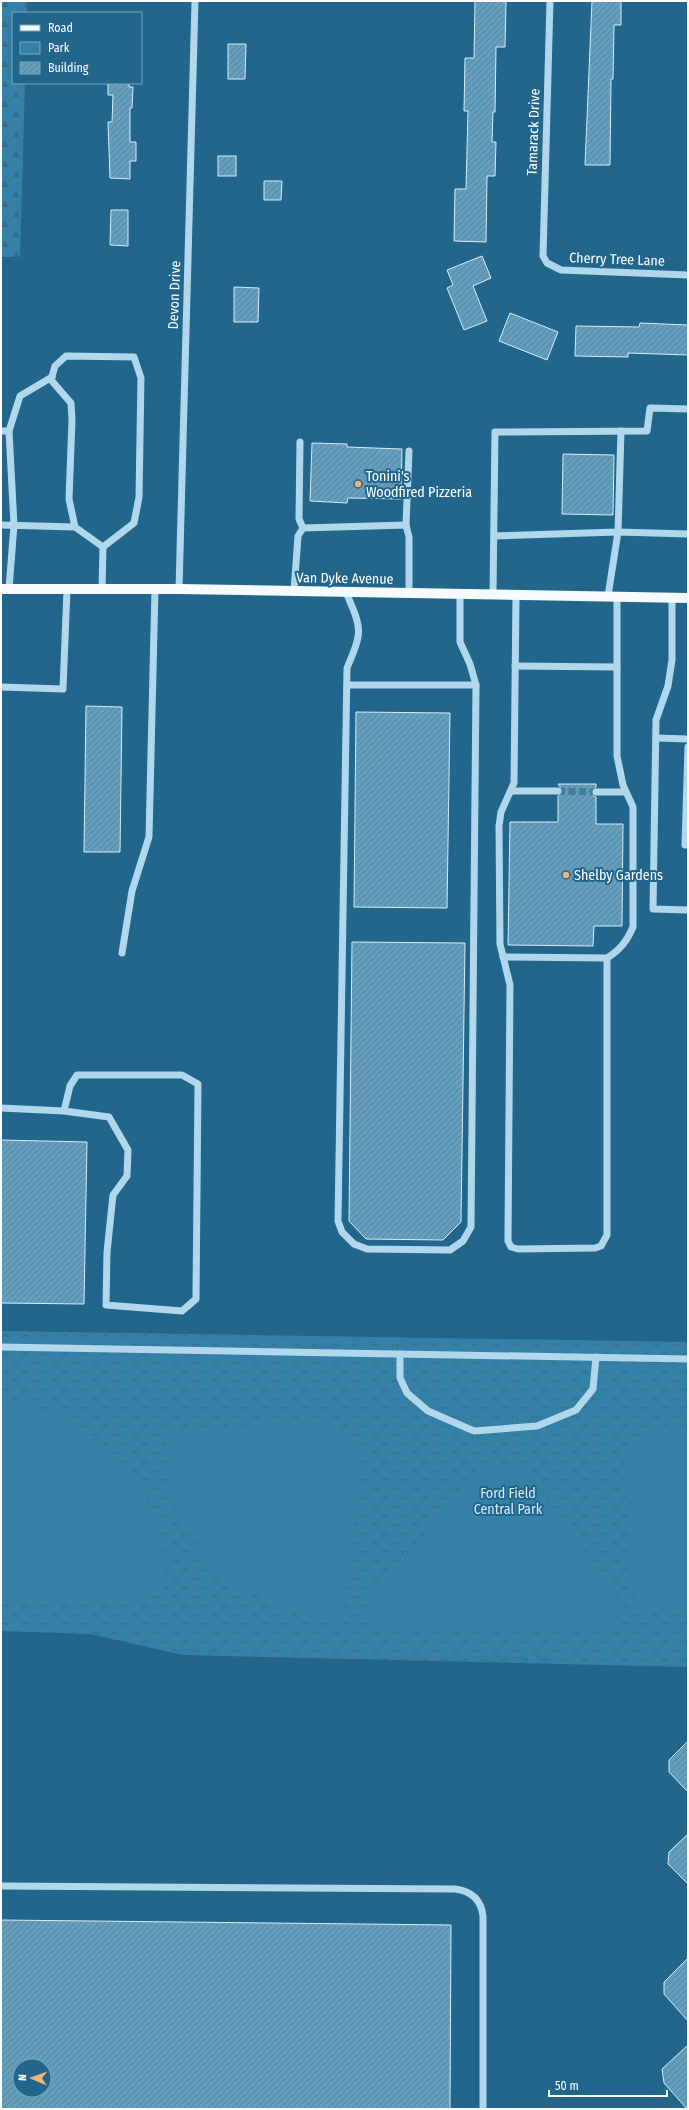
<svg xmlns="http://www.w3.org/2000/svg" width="689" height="2110" font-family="'Fira Sans Condensed',sans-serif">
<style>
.forest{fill:url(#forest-firs)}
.park{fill:url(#park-crowns)}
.pitch{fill:#3480a6}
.building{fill:url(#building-hatch);stroke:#d4ecf8;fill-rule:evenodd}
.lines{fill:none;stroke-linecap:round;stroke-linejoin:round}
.minor-tunnel{stroke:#447d9c;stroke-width:7;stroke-dasharray:7 3.5;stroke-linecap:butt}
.minor{stroke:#b0d7eb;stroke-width:7}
.major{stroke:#f4fafe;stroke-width:10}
.poi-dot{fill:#f6b472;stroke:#23668b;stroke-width:1.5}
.labels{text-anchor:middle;stroke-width:4;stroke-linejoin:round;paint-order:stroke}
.street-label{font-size:14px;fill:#fff;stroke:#23668b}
.poi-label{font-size:14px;fill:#fff;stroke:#23668b;text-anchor:start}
.park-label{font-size:14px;fill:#d4ecf8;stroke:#23668b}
</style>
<defs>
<pattern id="forest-firs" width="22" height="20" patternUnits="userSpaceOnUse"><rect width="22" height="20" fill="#3480a6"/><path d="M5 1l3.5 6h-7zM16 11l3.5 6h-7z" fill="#3f697e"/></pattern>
<pattern id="park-crowns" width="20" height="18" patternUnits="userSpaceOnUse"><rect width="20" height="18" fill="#3480a6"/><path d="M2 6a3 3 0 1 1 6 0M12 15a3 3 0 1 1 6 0" fill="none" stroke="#3f697e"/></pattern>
<pattern id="building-hatch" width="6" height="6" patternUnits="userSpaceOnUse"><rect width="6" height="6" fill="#649ebd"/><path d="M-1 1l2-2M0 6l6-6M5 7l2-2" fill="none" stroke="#5d859b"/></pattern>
</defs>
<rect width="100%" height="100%" fill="#23668b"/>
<path class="forest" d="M1,1H27V13H13V83H25L20,257H1Z"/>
<path class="park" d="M1,1331L688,1342V1667L183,1655L90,1634L1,1631Z"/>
<g class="pitch">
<path d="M1,1402L24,1404L74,1422L115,1455L141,1486L161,1530L166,1567L164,1595L1,1604Z"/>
<path d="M333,1421L364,1450L341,1619C327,1617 312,1616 298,1613C245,1599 187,1549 173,1494C167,1474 168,1451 165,1430Z"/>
<path d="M651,1426H688V1610L634,1609L624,1454Z"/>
<path d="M523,1465L623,1607L603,1631L390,1629L366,1608L475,1470Z"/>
</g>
<g class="building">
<path d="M475,1H506L505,47H496L495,112H493L492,142H496L495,176H487L486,242L454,241L455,189H466L468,111H464L465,58H474Z"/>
<path d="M592,1H621V25H614L613,79H611L610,165H585Z"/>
<path d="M228,44H246L245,79H228Z"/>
<path d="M108,83H129V87H133L132,108H130V142H136V161H130V179L110,178L108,122H112L113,95H108Z"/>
<rect x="218" y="156" width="18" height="20"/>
<path d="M264,181H282L281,200H264Z"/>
<path d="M111,210H128V246L110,245Z"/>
<path d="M482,256L491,278L473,286L487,321L464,330L447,288L453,285L447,270Z"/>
<path d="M234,287L259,288L258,322H234Z"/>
<path d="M510,313L558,332L547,360L499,341Z"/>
<path d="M640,323L688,325V355L628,353V357L575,356L576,326L639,327Z"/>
<path d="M312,443L347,444V447L402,449L401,499L348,498L347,503L310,501Z"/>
<path d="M563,454L614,455L613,515L562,514Z"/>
<path d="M86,706L122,707L120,852H84Z"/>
<path d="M356,712L450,713L447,908L354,907Z"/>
<path d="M558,784H596V787L591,792L592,795L596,797V824H623L622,926H594L593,946L508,945L510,822H558V796L563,791Z"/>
<path d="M352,942L465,943L461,1222L443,1240L366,1239L349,1221Z"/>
<path d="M1,1140L87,1142L84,1304L1,1303Z"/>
<path d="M688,1741V1792L669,1772V1760Z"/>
<path d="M688,1834V1884L668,1864L669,1852Z"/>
<path d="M1,1920L451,1925L450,2109H1ZM20,2066H44V2090H20Z"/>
<path d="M688,1958V2021L664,1994V1982Z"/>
<path d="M688,2045V2109H687L664,2083L662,2069Z"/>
</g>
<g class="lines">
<path class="minor-tunnel" d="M558,791L596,792"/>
<g class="minor">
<path d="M550,1L543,256L547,263L561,270L688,275"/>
<path d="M1,431H9L20,396L52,377"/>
<path d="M9,431L14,525L9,589"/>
<path d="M300,442L299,519L303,528"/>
<path d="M1,525L75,527"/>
<path d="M406,525L409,451"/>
<path d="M494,536L618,532L621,431"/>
<path d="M102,589L103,547L134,523L139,497L141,378L134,357L66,356L55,366L51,380L71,403L72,420L69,499L75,527L103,547"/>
<path d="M179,589L195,1"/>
<path d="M294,591L298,536L303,528L406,525L409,537V593"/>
<path d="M346,592C362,630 363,630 347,668L338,1221L342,1232L354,1244L367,1249L450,1250L463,1241L471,1227L476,685L470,664L460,642V594"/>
<path d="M493,594L495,432L647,431L650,408L688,409"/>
<path d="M516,595L514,783L501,812L499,826L500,944L510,985L508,1241L511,1247L518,1249L595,1248L601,1246L607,1235V958C620,950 627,941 633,927V807L623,785L617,756V597"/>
<path d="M608,596L618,532L688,534"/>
<path d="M672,598V660L668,686L656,720L653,909L688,910"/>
<path d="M515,666L617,667"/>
<path d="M347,685H476"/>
<path d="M1,687L63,689L67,589"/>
<path d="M656,738L688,739"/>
<path d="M688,747L685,845H688"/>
<path d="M511,791H558"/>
<path d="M596,792H625"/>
<path d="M122,953L132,891L149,837L155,589"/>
<path d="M503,957L607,958"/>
<path d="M1,1108L64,1111L109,1117L128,1150L127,1176L113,1195L107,1252L106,1305L182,1311L196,1299L198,1084L182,1075H77L70,1086L64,1111"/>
<path d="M1,1347L688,1359"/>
<path d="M400,1354V1378L407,1393L428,1411L474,1431L537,1426L576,1410L593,1389L596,1357"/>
<path d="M1,1886L455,1889C471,1891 481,1899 483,1916V2109"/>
</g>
<path class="major" d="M1,589H179L688,598"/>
</g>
<g class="poi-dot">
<circle cx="358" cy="484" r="4"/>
<circle cx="566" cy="875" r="4"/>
</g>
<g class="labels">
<g class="street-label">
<text transform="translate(533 132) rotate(-88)" y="5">Tamarack Drive</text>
<text transform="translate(617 259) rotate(2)" y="5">Cherry Tree Lane</text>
<text transform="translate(174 295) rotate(-88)" y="5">Devon Drive</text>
<text transform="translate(345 578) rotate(1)" y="5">Van Dyke Avenue</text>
</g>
<g class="poi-label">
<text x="366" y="481">Tonini's<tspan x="366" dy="16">Woodfired Pizzeria</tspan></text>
<text x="574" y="880">Shelby Gardens</text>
</g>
<g class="park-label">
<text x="508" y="1498">Ford Field<tspan x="508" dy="16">Central Park</tspan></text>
</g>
</g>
<rect width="689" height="2110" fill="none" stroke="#ffffff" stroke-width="4"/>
<rect x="12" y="12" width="130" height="72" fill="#23668b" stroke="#7ba3b9"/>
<rect x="20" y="25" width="20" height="6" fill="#f4fafe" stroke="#7ba3b9"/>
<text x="48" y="32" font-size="12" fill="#ffffff">Road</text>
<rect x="20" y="42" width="20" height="12" fill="url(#park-crowns)" stroke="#7ba3b9"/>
<text x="48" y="52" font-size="12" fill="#ffffff">Park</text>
<rect x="20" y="62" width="20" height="12" fill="url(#building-hatch)" stroke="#7ba3b9"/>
<text x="48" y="72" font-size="12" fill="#ffffff">Building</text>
<g transform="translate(32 2078) rotate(272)"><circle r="19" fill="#23668b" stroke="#7ba3b9"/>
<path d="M0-3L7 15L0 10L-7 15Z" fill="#f6b472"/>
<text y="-6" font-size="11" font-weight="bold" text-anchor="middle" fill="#ffffff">N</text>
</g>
<path d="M549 2090v6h118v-6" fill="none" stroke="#ffffff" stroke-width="2"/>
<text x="555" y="2090" font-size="12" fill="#ffffff" stroke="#23668b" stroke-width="3" paint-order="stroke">50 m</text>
</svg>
